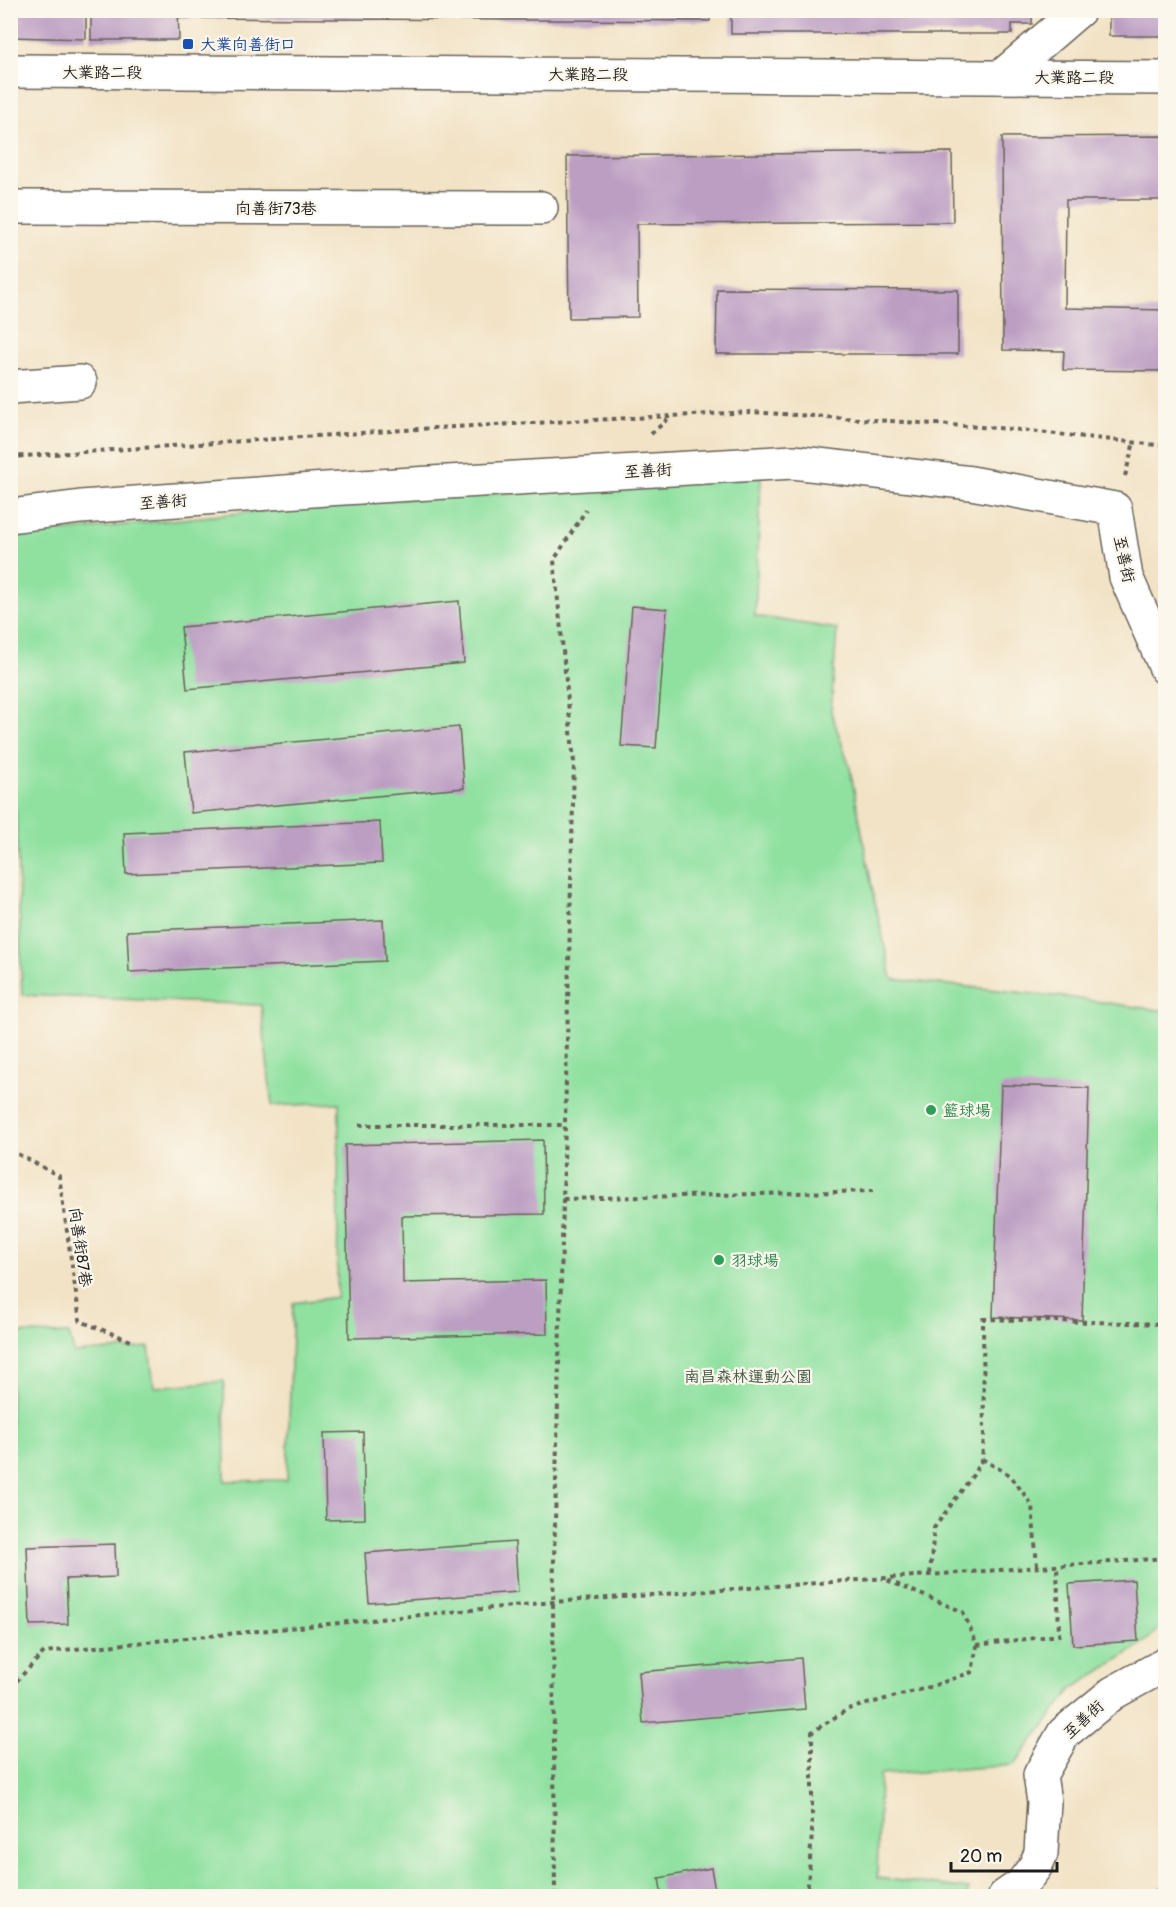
<svg xmlns="http://www.w3.org/2000/svg" width="1176" height="1907" font-family="Pangolin,'LXGW WenKai TC',sans-serif">
<style>
.green{fill:#90e1a0;stroke:#567e5e;stroke-width:1.5}
.building{fill:#bc9ec3}
.lines{fill:none;stroke-linecap:round;stroke-linejoin:round}
.minor-casing{stroke:#676258;stroke-width:36}
.path{stroke:#676258;stroke-width:4;stroke-dasharray:4.5 4.5;stroke-linecap:butt}
.minor{stroke:#fff;stroke-width:33}
.transit-dot{fill:#1a4fb4;stroke:#fbf7ec;stroke-width:2}
.leisure-dot{fill:#2e9e5b;stroke:#fbf7ec;stroke-width:2}
.labels{text-anchor:middle;stroke-width:4.5;stroke-linejoin:round;paint-order:stroke}
.transit-label{font-size:16px;fill:#164399;stroke:#fbf7ec;text-anchor:start}
.street-label{font-size:16px;fill:#1c1c1c;stroke:#fbf7ec}
.leisure-label{font-size:16px;fill:#27864d;stroke:#fbf7ec;text-anchor:start}
.park-label{font-size:16px;fill:#3f5744;stroke:#fbf7ec}
</style>
<rect width="100%" height="100%" fill="#fbf7ec"/>
<filter id="ink" filterUnits="userSpaceOnUse"><feTurbulence type="fractalNoise" baseFrequency=".0167" numOctaves="2"/><feDisplacementMap in="SourceGraphic" scale="12" xChannelSelector="R" yChannelSelector="G"/><feConvolveMatrix kernelMatrix="1 2 1 2 8 2 1 2 1" color-interpolation-filters="sRGB"/></filter>
<filter id="wash" filterUnits="userSpaceOnUse"><feTurbulence type="fractalNoise" baseFrequency=".008" numOctaves="4" result="noise"/><feDisplacementMap in="SourceGraphic" scale="24" xChannelSelector="R" yChannelSelector="G"/><feGaussianBlur stdDeviation="1.35" result="paint"/><feColorMatrix in="noise" values="0 0 0 0 0 0 0 0 0 0 0 0 0 0 0 0 0 1.4 0 .05"/><feComposite in="paint" operator="in"/></filter>
<g filter="url(#wash)">
<rect width="100%" height="100%" fill="#f2e3c6"/>
<path class="green" d="M761,476L755,616L837,629L831,712L850,768L874,898L892,979L1065,997L1165,1011V1624L1141,1645L1072,1689L1014,1765L880,1775L877,1878L969,1889L967,1896H11V1333L69,1334L74,1353L149,1347L154,1387L224,1381L225,1481L287,1480L293,1303L337,1297L339,1103L272,1106L261,1005L22,995L16,814L10,783V537L326,504Z"/>
<g id="blocks">
<g class="building">
<path d="M10,10H86V39L10,37Z"/>
<path d="M91,10H178L179,40H91Z"/>
<path d="M180,10H710V21L180,18Z"/>
<path d="M731,10H1050V13H1032V24H1012V34H731Z"/>
<rect x="1109" y="10" width="57" height="26"/>
<path d="M1166,136V200H1066L1065,308L1166,310V371L1063,370L1064,351L1003,350L1002,137Z"/>
<path d="M952,152L953,222L637,224L638,317L569,318L567,156Z"/>
<path d="M717,289L958,290V354H716Z"/>
<path d="M459,601L464,663L187,689L181,627Z"/>
<path d="M632,606L667,609L656,748L621,746Z"/>
<path d="M459,727L464,788L191,813L185,752Z"/>
<path d="M380,822L382,863L126,874L124,833Z"/>
<path d="M383,920L385,961L129,972L127,931Z"/>
<path d="M1001,1085L1089,1088L1082,1320L993,1317Z"/>
<path d="M543,1140L544,1214L402,1216L403,1283L546,1280L547,1334L349,1338L345,1145Z"/>
<path d="M363,1432L365,1519L326,1520L324,1433Z"/>
<path d="M515,1542L518,1592L369,1603L365,1553Z"/>
<path d="M115,1544L116,1577L66,1579L68,1624L30,1625L27,1547Z"/>
<path d="M1134,1580L1138,1641L1073,1645L1069,1584Z"/>
<path d="M801,1658L805,1709L643,1723L639,1672Z"/>
<path d="M711,1868L716,1896H662L659,1878Z"/>
<path d="M1166,1883V1896H1159L1155,1891Z"/>
</g>
</g>
</g>
<g filter="url(#ink)">
<use href="#blocks" fill-opacity="0" stroke="#676258" stroke-width="1.5"/>
<g class="lines">
<defs>
<g id="minor">
<path d="M10,71L1166,78"/>
<path d="M1001,77L1079,10"/>
<path d="M10,207L541,208"/>
<path d="M10,387L80,382"/>
<path d="M10,516L81,507L326,489L793,462L971,483L1115,509L1126,577L1166,668"/>
<path d="M1005,1896L1021,1885L1035,1867L1041,1853L1044,1802L1040,1775L1064,1733L1113,1693L1166,1664"/>
</g>
</defs>
<use href="#minor" class="minor-casing"/>
<g class="path">
<path d="M651,434L671,416"/>
<path d="M10,457L434,428L751,412L1012,429L1166,446"/>
<path d="M1125,476L1134,442"/>
<path d="M359,1125H565"/>
<path d="M10,1150L59,1176L80,1321L131,1341"/>
<path d="M563,1199L873,1191"/>
<path d="M982,1459L1010,1475L1032,1505L1037,1566"/>
<path d="M930,1574L934,1528L973,1475L982,1459L984,1436L983,1319L1166,1324"/>
<path d="M977,1645L1059,1635L1057,1565"/>
<path d="M10,1688L44,1652L553,1602L1166,1558"/>
<path d="M555,1896L553,1602L574,762L554,560L586,510"/>
<path d="M807,1896L812,1834V1732L848,1709L930,1687L972,1672L977,1645L963,1612L882,1578"/>
</g>
<use href="#minor" class="minor"/>
</g>
</g>
<rect class="transit-dot" x="182" y="38" width="12" height="12" rx="3"/>
<g class="leisure-dot">
<circle cx="931" cy="1110" r="6"/>
<circle cx="719" cy="1260" r="6"/>
</g>
<g class="labels">
<g class="transit-label">
<text x="200" y="50">大業向善街口</text>
</g>
<g class="street-label">
<text x="102" y="78">大業路二段</text>
<text x="588" y="80">大業路二段</text>
<text x="1074" y="83">大業路二段</text>
<text x="276" y="214">向善街73巷</text>
<text transform="translate(648 470) rotate(-3)" y="6">至善街</text>
<text transform="translate(163 501) rotate(-4)" y="6">至善街</text>
<text transform="translate(1125 559) rotate(78)" y="6">至善街</text>
<text transform="translate(81 1247) rotate(82)" y="6">向善街87巷</text>
<text transform="translate(1083 1719) rotate(-42)" y="6">至善街</text>
</g>
<g class="leisure-label">
<text x="943" y="1116">籃球場</text>
<text x="731" y="1266">羽球場</text>
</g>
<g class="park-label">
<text x="748" y="1382">南昌森林運動公園</text>
</g>
</g>
<rect width="1176" height="1907" fill="none" stroke="#fbf7ec" stroke-width="36"/>
<path d="M951 1862v9h106v-9" fill="none" stroke="#1c1c1c" stroke-width="3"/>
<text x="960" y="1862" font-size="18" fill="#1c1c1c" stroke="#fbf7ec" stroke-width="4.5" paint-order="stroke">20 m</text>
</svg>
